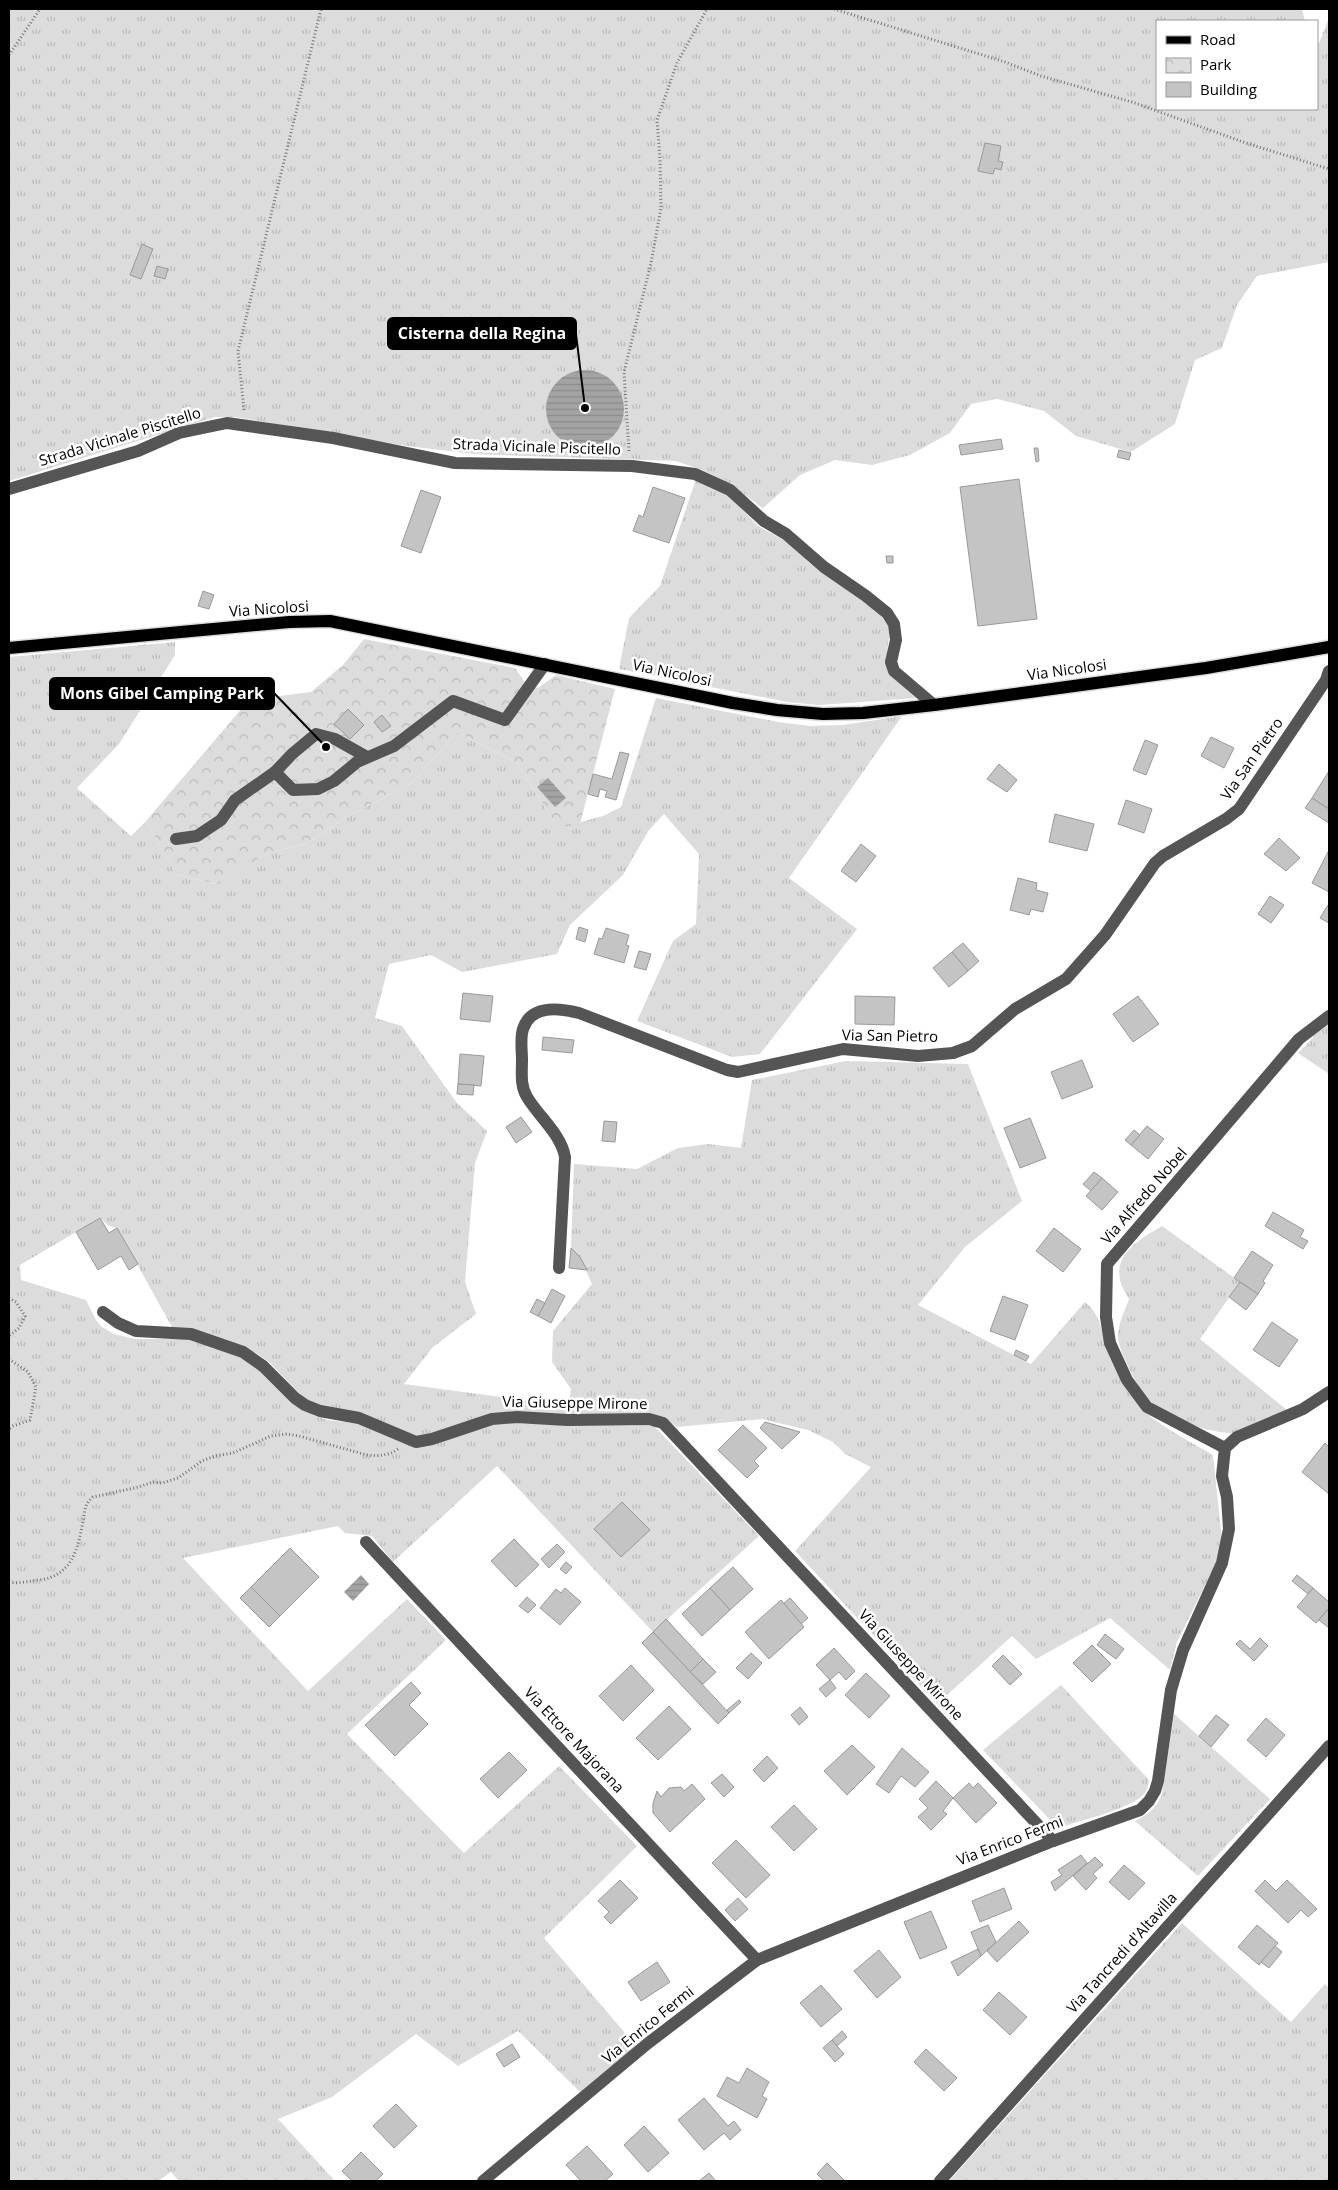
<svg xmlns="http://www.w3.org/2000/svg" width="1338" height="2190" font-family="'Open Sans',sans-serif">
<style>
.grass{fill:url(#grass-tufts)}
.park{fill:url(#park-crowns)}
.water{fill:url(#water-rules)}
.building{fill:#c4c4c4;stroke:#999}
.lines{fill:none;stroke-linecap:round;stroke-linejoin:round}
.major-casing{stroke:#dbdbdb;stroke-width:15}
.path{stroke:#777;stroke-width:3;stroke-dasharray:1 2.5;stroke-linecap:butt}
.minor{stroke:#555;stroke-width:12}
.major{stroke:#000;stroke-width:12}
.labels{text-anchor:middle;stroke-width:5;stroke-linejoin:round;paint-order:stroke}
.street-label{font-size:15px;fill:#000;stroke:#fff}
.leader{fill:none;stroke:#000;stroke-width:2}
.callout-dot{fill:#000;stroke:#fff;stroke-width:2}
.callout{fill:#000;stroke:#000;stroke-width:2}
.callout-label{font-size:16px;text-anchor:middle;font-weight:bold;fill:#fff}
</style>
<defs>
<pattern id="grass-tufts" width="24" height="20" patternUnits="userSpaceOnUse" patternTransform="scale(1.25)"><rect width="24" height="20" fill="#dcdcdc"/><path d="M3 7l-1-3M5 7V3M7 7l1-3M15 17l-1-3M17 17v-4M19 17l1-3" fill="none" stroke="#bbb"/></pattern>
<pattern id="park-crowns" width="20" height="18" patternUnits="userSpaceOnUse" patternTransform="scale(1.25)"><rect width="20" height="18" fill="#dcdcdc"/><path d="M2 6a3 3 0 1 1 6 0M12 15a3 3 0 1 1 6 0" fill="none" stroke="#bbb"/></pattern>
<pattern id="water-rules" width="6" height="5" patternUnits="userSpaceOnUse" patternTransform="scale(1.25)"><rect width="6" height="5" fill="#a3a3a3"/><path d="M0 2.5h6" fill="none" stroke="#8b8b8b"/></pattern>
</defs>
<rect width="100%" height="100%" fill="#fff"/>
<g class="grass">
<path d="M9,9H1302L1305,21H1157V109H1317V42L1319,43L1329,18V262L1257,276L1237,305L1222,348L1195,360L1175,424L1131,452L1076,436L1044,411L997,399L971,404L950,433L910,455L872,465L835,460L800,475L763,508C731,484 713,472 675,461L474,454L407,446L235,417H215L9,481Z"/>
<path d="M696,479L729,495L758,526L798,548L808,562L843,585L879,614L890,628L886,662L888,673L916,698L820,705L787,702L619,669L629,618L660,586Z"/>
<path d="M175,642V655L119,744L77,788L131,836L146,821L176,874L214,884L270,852L306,844L345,818L412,783L457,732L517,763L558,828L603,816L621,807L656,698L778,722L810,726L843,725L902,716L789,878L857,929L760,1054L732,1057L637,1021L673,941L696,924L699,854L664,814L649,830L623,875L570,925L557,954L462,972L431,955L389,964L375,1018L402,1026L457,1103L487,1131L475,1163L465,1282L476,1314L432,1348L404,1384L568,1406L571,1389L552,1362L553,1331L592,1284L580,1257L571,1248L574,1164L637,1169L678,1148L708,1144L741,1148L752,1080L846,1061L968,1064L1022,1201L965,1247L918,1305L1031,1364L1085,1302C1103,1315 1102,1341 1111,1360C1117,1371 1137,1405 1145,1412C1165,1429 1191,1442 1213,1455L1222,1540L1217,1561L1177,1642L1170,1670L1110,1618L1036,1659L1012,1636L937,1704L795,1551L871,1467L845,1454L833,1442L808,1430L762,1419L677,1427L666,1419L517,1413L417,1437L309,1401C294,1390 283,1376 270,1363C246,1343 202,1331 172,1327L117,1228L109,1226L100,1218L20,1265L21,1280L86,1300L96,1320L102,1327L114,1334L135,1339H185L202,1342L238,1356L258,1367L303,1409L316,1416L328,1420L363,1424L416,1446L494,1424L518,1422L654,1426L759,1536L653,1632L497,1466L393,1562L372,1536L345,1533L338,1526L183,1558L308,1691L407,1599L446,1640L347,1734L464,1853L559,1766L637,1846L544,1938L636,2046L580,2092L518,2031L458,2066L416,2034L332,2097L278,2119L335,2181H179L171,2172L158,2181H9V657Z"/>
<path d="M1329,1021V1074L1298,1053L1313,1038V1034Z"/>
<path d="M1162,1226L1240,1282L1200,1339L1287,1410L1232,1433C1206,1433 1162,1416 1145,1395C1137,1385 1131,1373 1126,1362C1123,1354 1118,1345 1118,1336C1118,1323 1125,1311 1129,1299C1104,1262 1131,1244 1162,1226Z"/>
<path d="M1061,1685L1149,1780C1148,1786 1148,1790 1143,1795C1130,1809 1079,1821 1058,1828L983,1750Z"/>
<path d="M1174,1714L1270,1799L1198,1876L1135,1821C1149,1814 1156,1808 1162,1794Z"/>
<path d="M1182,1923L1291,2022L1325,1984L1329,1988V2181H949Z"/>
</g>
<path class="park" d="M364,639L515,668L526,684L538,688L556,675L615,689L580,824L558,828L517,763L457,732L412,783L345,818L306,844L270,852L215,884L176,874L146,821L249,700L311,692L343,665Z"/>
<g class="water">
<circle cx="585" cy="409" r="39"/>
<path d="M548,778L566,798L555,807L537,787Z"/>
<path d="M361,1575L369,1584L353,1601L344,1592Z"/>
</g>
<g class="building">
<path d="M985,143L1001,146L998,161L1003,162L1001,170L995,168L993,174L978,171Z"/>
<path d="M142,244L153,249L141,279L130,275Z"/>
<path d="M157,266L168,269L165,279L154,276Z"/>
<path d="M1001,439L1003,449L961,455L959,445Z"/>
<path d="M1034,448H1038L1039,461L1036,462Z"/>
<path d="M1119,450L1131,453L1129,460L1117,457Z"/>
<path d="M1019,479L1037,619L978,626L960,487Z"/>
<path d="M653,487L685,498L669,543L633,531L639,515L643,517Z"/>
<path d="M421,490L441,497L421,553L401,546Z"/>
<path d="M886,556H893V563H887Z"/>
<path d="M203,591L214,595L209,609L198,606Z"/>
<path d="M348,709L364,725L350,739L334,724Z"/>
<path d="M382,715L391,726L382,732L374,722Z"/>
<path d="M1211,737L1234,748L1224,768L1201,756Z"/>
<path d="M1145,740L1158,745L1146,775L1133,770Z"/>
<path d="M620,752L629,754L616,800L605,797L607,791L600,789L598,797L588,794L593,774L612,779Z"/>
<path d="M999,764L1017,780L1007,792L987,779Z"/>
<path d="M1329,771V809L1312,798Z"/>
<path d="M1312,798L1329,809V823L1305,808Z"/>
<path d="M1126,800L1152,809L1144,833L1118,824Z"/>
<path d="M1055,814L1094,824L1087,851L1049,842Z"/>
<path d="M1279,838L1300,858L1286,871L1264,854Z"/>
<path d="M861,844L876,856L856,882L841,871Z"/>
<path d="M1329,850V892L1312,883Z"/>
<path d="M1018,878L1037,883L1036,890L1048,893L1043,912L1031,909L1029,915L1010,910Z"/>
<path d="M1270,896L1284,905L1271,923L1258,914Z"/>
<path d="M1328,905H1329V923L1320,918Z"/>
<path d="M579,927L588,930L585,942L576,939Z"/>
<path d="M606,928L629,935L626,945L629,946L624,963L594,954L599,938L602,939Z"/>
<path d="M963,943L979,961L968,971L952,952Z"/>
<path d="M639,951L651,954L646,970L634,967Z"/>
<path d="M952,952L968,971L949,987L933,968Z"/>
<path d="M463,993L493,996L490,1022L460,1019Z"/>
<path d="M855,996L895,997L894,1025L855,1024Z"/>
<path d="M1138,996L1159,1024L1133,1042L1113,1014Z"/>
<path d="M543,1037L574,1040L572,1053L542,1050Z"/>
<path d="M460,1054L484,1056L481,1086L458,1084Z"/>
<path d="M1082,1060L1093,1087L1062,1099L1051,1072Z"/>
<path d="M458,1084L474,1085L473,1095L457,1094Z"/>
<path d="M521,1117L532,1132L516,1143L506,1127Z"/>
<path d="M1030,1118L1046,1158L1020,1168L1004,1128Z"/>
<path d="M604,1121L617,1122L615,1142L602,1141Z"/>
<path d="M1147,1126L1164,1139L1148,1159L1131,1145Z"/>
<path d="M1134,1130L1140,1135L1131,1145L1125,1140Z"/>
<path d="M1094,1172L1102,1178L1091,1191L1083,1184Z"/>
<path d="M1102,1178L1118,1192L1102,1210L1086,1196Z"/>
<path d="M1273,1212L1304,1230L1300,1237L1308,1241L1303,1249L1265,1226Z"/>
<path d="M100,1218L109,1233L117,1228L138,1264L129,1270L121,1256L98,1270L76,1232Z"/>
<path d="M1054,1228L1081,1249L1063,1272L1036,1251Z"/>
<path d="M571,1248L580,1257L587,1270L569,1268Z"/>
<path d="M1252,1251L1273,1265L1263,1281L1265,1283L1258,1294L1234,1278Z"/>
<path d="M1240,1282L1258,1294L1246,1310L1229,1297Z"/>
<path d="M552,1289L565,1296L551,1323L538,1316Z"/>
<path d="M1003,1296L1028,1305L1015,1340L990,1331Z"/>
<path d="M537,1299L545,1303L538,1316L530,1312Z"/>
<path d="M1272,1322L1298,1340L1279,1367L1253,1350Z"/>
<path d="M1016,1350L1029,1356L1026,1361L1014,1355Z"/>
<path d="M765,1422L800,1432L782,1449L760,1428Z"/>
<path d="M743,1425L767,1448L754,1461L759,1466L747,1478L718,1450Z"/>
<path d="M1325,1443L1329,1447V1494L1302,1472Z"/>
<path d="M622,1502L650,1530L621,1557L594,1529Z"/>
<path d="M514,1539L539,1565L516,1587L491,1561Z"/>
<path d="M557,1544L565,1552L549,1568L541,1559Z"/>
<path d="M290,1548L319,1577L280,1616L251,1587Z"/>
<path d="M566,1562L572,1567L566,1574L560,1569Z"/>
<path d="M733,1567L753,1589L730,1610L710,1588Z"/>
<path d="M1297,1575L1313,1588L1308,1594L1292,1581Z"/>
<path d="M251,1587L280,1616L269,1627L240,1598Z"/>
<path d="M565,1588L581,1602L560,1625L540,1608L556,1589L561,1593Z"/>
<path d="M710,1588L730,1610L702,1636L682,1614Z"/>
<path d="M1313,1588L1329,1602V1608L1316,1623L1297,1607Z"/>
<path d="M527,1597L536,1605L528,1613L519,1606Z"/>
<path d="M790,1598L808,1618L801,1624L783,1604Z"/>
<path d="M781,1600L804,1627L769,1659L745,1632Z"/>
<path d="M1329,1608V1628L1319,1620Z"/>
<path d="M666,1619L703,1659L690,1672L653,1632Z"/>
<path d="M653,1632L729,1713L718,1724L642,1643Z"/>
<path d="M1105,1634L1124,1649L1116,1659L1097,1645Z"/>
<path d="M1260,1638L1268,1646L1254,1661L1236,1644L1240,1640L1250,1649Z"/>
<path d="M1092,1645L1111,1664L1092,1682L1073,1663Z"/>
<path d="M834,1648L855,1671L846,1680L839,1672L830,1680L816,1665Z"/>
<path d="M751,1653L762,1663L748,1679L736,1668Z"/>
<path d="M1003,1655L1022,1674L1010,1685L992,1666Z"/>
<path d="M703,1659L716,1672L703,1684L690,1672Z"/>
<path d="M631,1665L654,1690L623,1721L599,1696Z"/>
<path d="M866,1673L890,1696L869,1718L845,1695Z"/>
<path d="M830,1680L836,1688L826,1697L819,1689Z"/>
<path d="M411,1682L421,1693L409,1705L428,1724L395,1756L365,1725Z"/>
<path d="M739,1700L741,1702L729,1713L727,1710Z"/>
<path d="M669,1706L691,1729L658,1760L636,1738Z"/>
<path d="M800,1707L808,1717L799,1725L791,1715Z"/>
<path d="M1216,1715L1229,1725L1211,1747L1199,1736Z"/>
<path d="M1266,1718L1285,1735L1266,1757L1247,1740Z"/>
<path d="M852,1745L875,1767L847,1795L824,1771Z"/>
<path d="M902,1748L929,1772L915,1787L901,1776L889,1793L876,1784Z"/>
<path d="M509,1752L527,1770L498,1798L480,1779Z"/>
<path d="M767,1756L778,1768L764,1782L753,1770Z"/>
<path d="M722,1774L734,1787L724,1797L711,1783Z"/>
<path d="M936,1781L953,1798L943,1811L947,1814L931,1830L918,1817L928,1808L919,1799Z"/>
<path d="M969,1783L973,1788L978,1783L997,1803L976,1823L953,1798Z"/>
<path d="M692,1784L705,1799L670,1832L653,1813V1803L657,1791L661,1797L669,1788L681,1787L684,1791Z"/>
<path d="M794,1805L817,1829L794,1851L771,1827Z"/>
<path d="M736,1840L770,1875L746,1898L712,1863Z"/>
<path d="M1081,1855L1087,1863L1055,1891L1051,1882L1062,1875L1058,1870Z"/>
<path d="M1095,1857L1103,1865L1093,1874L1097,1878L1086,1890L1073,1876Z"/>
<path d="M1124,1865L1145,1883L1129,1900L1109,1882Z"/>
<path d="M620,1880L638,1898L611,1924L604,1917L609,1912L598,1901Z"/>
<path d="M1265,1880L1276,1891L1287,1880L1317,1909L1308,1917L1301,1910L1288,1923L1255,1891Z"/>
<path d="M1004,1888L1012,1909L980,1922L972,1901Z"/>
<path d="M738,1898L748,1909L735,1921L725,1910Z"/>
<path d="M931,1911L947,1948L920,1959L904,1922Z"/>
<path d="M1019,1921L1029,1932L997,1962L987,1951Z"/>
<path d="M988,1925L996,1942L981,1956L971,1932Z"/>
<path d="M1257,1925L1278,1943L1259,1965L1238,1947Z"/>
<path d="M1275,1946L1282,1952L1269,1968L1261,1962Z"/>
<path d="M978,1949L981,1956L958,1976L951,1962Z"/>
<path d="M879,1950L901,1977L877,1998L854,1971Z"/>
<path d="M657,1962L670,1982L641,2001L628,1982Z"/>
<path d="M821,1985L842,2009L821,2027L800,2003Z"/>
<path d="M999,1992L1027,2017L1010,2035L983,2010Z"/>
<path d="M842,2031L847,2037L837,2046L832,2040Z"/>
<path d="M832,2040L844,2054L835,2062L823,2048Z"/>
<path d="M512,2044L520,2057L504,2067L496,2054Z"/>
<path d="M926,2049L957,2078L944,2091L914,2062Z"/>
<path d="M747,2068L769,2082L762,2096L767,2099L757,2118L717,2096L727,2077L739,2083Z"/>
<path d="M704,2098L728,2126L734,2121L741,2130L730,2140L724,2133L704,2150L678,2120Z"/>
<path d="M396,2104L417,2126L394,2148L373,2126Z"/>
<path d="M644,2126L669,2153L648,2172L624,2145Z"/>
<path d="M587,2146L613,2174L605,2181H581L566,2165Z"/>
<path d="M361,2152L383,2174L376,2181H352L342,2171Z"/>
<path d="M827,2163L845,2181H824L817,2174Z"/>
<path d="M709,2173L716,2181H699Z"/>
</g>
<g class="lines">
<defs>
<path id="major" d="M9,648L289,622L330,621L733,703L777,710L823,714L863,713L934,705L1206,668L1329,647"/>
</defs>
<use href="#major" class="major-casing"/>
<g class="path">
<path d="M834,9L1005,62L1041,76L1132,102L1246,143L1329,169"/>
<path d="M9,55L40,9"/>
<path d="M244,410L238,351L321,9"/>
<path d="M629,451L624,372L651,263L661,208L660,159L657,120L677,63L707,9"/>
<path d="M9,1298L16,1302L25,1316L19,1328L9,1336"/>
<path d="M9,1359L28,1372L36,1387L30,1420L13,1426L9,1429"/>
<path d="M9,1582C19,1584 29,1581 39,1580C72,1576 78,1549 83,1521C85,1511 84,1504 93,1497L139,1487L153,1482L162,1483L178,1478L202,1461L215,1456L233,1453L271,1436L287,1434L299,1436L367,1455C379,1456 388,1456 398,1449"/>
</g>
<g class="minor">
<path d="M9,489L138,451L179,433L227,423L333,438L455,463L632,466L695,474L730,490L764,521L786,534L824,567L866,596L887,613L894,624L896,640L891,662L894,671L934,705"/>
<path d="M367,757L335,739L316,734L292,754L275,772L293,790L318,789L334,781L357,762L394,746L453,701L505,720L545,664"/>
<path d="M176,839L197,836L221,820L235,800L275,772"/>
<path d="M559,1268L565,1157C561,1134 539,1117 527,1097C520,1086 522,1072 522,1060C522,1051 520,1038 523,1029C531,1004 559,1008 579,1013L727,1070L738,1072L843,1049L918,1056L953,1053L972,1046L1015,1009L1066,979L1105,935L1155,863L1163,856L1226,819L1239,809L1326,680L1329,671"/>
<path d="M103,1312L118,1323L136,1331L191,1334L243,1352L263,1366L295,1398L305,1405L320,1411L359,1418L416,1442L432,1439L492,1419L517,1417L567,1420L649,1419L663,1423L1053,1841"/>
<path d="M1225,1448L1147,1407L1127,1380L1110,1343L1106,1317L1107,1264L1299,1039L1329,1016"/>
<path d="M366,1542L757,1960"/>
<path d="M483,2181L647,2044L757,1960L1053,1841L1140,1810L1149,1801L1155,1791L1158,1781L1171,1690L1183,1650L1222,1563L1229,1529L1227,1497L1222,1476L1225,1448L1237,1437L1303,1409L1329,1392"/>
<path d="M940,2181L1329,1746"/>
</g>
<use href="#major" class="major"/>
</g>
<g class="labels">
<g class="street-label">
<text transform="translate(120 437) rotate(-17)" y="5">Strada Vicinale Piscitello</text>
<text transform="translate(537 447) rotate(2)" y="5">Strada Vicinale Piscitello</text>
<text transform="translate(269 609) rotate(-4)" y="5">Via Nicolosi</text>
<text transform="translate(1067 670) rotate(-8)" y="5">Via Nicolosi</text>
<text transform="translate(672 673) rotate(12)" y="5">Via Nicolosi</text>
<text transform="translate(1252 759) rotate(-55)" y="5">Via San Pietro</text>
<text transform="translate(890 1036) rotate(1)" y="5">Via San Pietro</text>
<text transform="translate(1144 1196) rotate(-49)" y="5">Via Alfredo Nobel</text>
<text transform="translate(575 1403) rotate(1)" y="5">Via Giuseppe Mirone</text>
<text transform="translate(911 1665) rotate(47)" y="5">Via Giuseppe Mirone</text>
<text transform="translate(574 1740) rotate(47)" y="5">Via Ettore Majorana</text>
<text transform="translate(1010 1841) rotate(-21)" y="5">Via Enrico Fermi</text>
<text transform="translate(1122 1953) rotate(-48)" y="5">Via Tancredi d'Altavilla</text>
<text transform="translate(648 2025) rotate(-39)" y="5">Via Enrico Fermi</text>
</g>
</g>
<path class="leader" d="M585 408L576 334M326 747L274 693"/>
<g class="callout-dot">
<circle cx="585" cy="408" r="5"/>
<circle cx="326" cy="747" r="5"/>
</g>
<g class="callout">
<rect x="388" y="318" width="188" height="31" rx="5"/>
<rect x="50" y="678" width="224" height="31" rx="5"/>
</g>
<g class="callout-label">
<text x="482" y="339">Cisterna della Regina</text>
<text x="162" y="699">Mons Gibel Camping Park</text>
</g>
<rect width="1338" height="2190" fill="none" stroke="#000000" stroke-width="20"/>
<rect x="1156" y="20" width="162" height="90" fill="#ffffff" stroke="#999999"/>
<rect x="1166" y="36" width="25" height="8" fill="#000000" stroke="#999999"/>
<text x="1200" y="45" font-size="15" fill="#000000">Road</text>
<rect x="1166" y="58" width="25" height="15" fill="url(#park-crowns)" stroke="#999999"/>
<text x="1200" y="70" font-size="15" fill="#000000">Park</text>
<rect x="1166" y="82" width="25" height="15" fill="#c4c4c4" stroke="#999999"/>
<text x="1200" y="95" font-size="15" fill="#000000">Building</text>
</svg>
